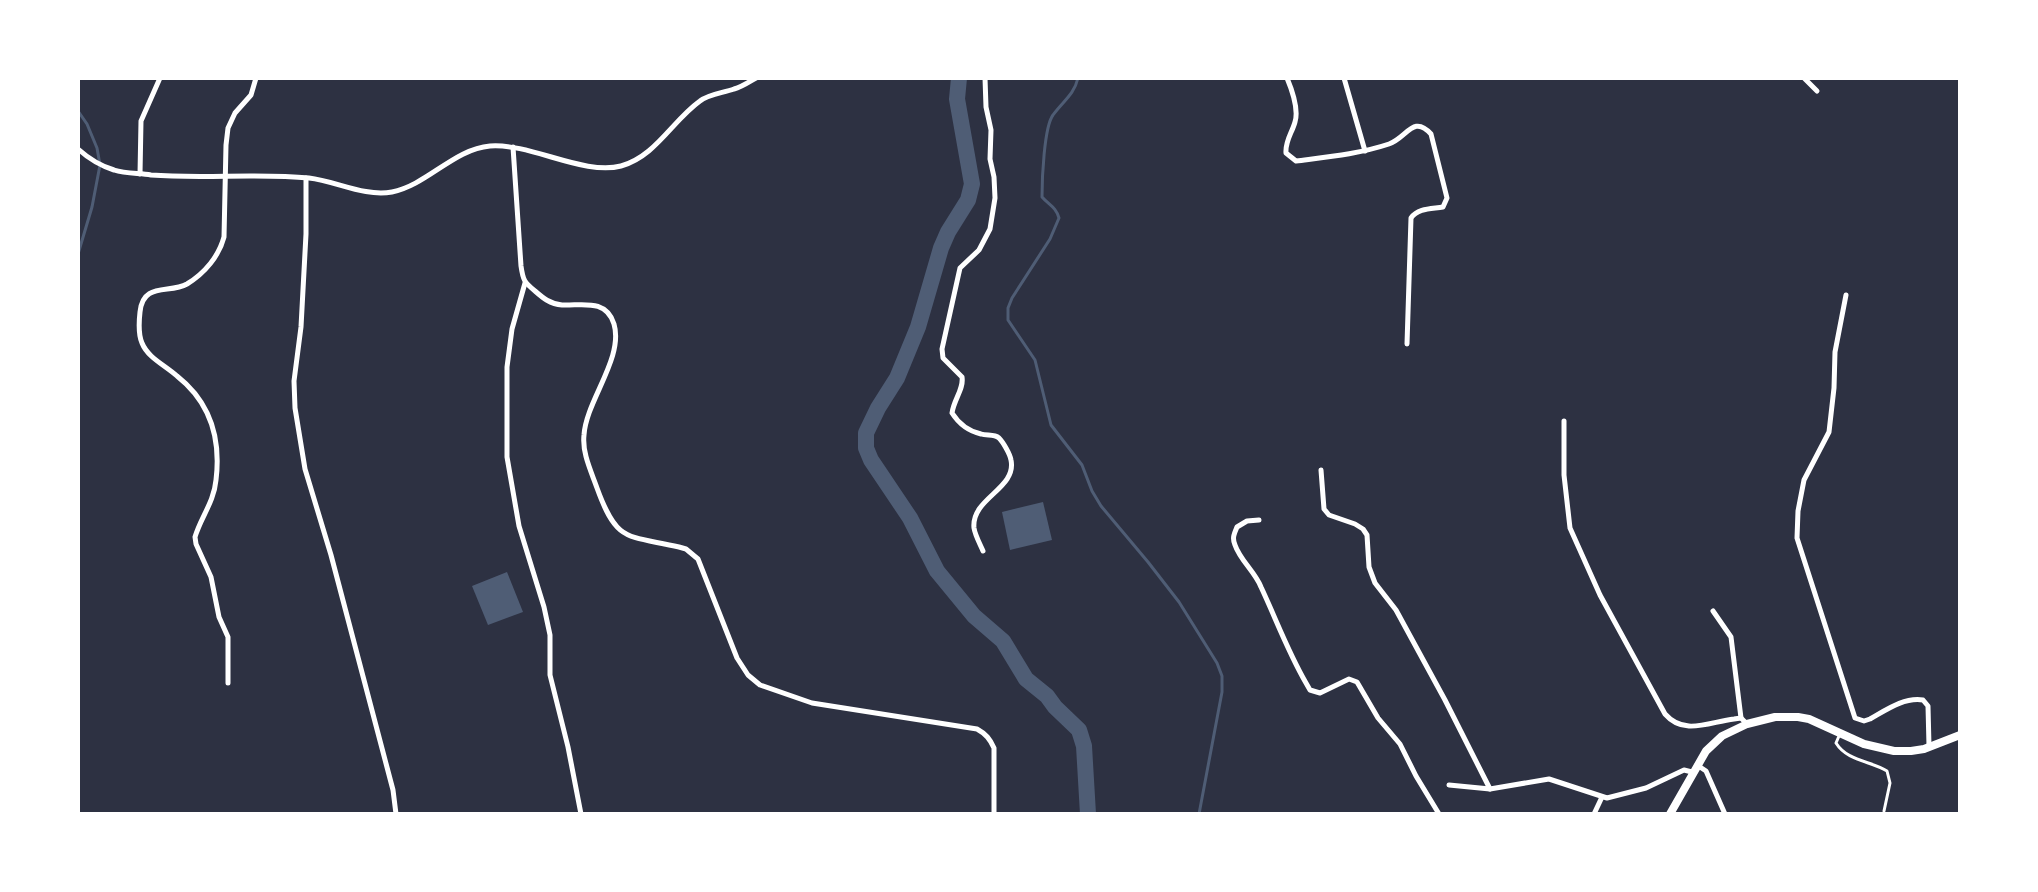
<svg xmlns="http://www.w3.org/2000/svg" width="2038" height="892" font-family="'Roboto Condensed',sans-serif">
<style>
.water{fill:#4f5d75}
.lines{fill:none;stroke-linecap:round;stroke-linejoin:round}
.stream{stroke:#4f5d75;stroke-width:3}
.river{stroke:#4f5d75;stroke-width:16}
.service{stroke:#fff;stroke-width:3}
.minor{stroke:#fff;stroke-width:5}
.primary{stroke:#fff;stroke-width:8}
</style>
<rect width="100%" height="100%" fill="#2d3142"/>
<g class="water">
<path d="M1043,502L1052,540L1010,550L1002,512Z"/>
<path d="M507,572L523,612L488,625L472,586Z"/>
</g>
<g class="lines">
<g class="stream">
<path d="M1078,78C1074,95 1063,101 1053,115C1044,127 1042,180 1042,197C1049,205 1056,207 1059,218L1050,239L1012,298L1008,308V320L1035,360L1051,425L1082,465L1092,491L1101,506L1148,562L1179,602L1217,663L1222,676V692L1199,814"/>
<path d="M78,111L87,124L97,148L100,165L92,207L78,254"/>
</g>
<path class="river" d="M959,78L957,99L972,184L968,200L948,232L941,248L918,327L897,378L878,408L866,433V448L871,460L910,518L937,571L974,616L1003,641L1026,679L1047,696L1055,707L1079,730L1084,746L1088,814"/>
<path class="service" d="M1839,736L1836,743C1847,761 1871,761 1887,771L1890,783L1884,811"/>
<g class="minor">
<path d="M1287,78C1292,90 1299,109 1295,122C1292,133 1285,141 1286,153L1296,161C1327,157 1359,154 1389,144C1407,138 1413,114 1431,134L1447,198L1443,207C1432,209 1418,208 1411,218L1407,344"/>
<path d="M1344,78L1365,151"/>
<path d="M1804,78L1817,91"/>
<path d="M513,147L521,266C523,280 524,282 535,291C543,298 550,304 562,305C581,306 606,298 614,324C624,358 586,401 584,435C582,453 591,471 597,488C617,543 626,535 679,547L686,549L698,559L737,658L748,675L760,685L812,703L977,729C986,734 990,739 994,748V814"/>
<path d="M78,149C88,158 101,166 114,170C126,174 139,173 151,175C203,179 256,173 309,178C336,181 364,197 392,192C427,185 454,149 490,146C531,143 584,176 621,166C656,156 672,121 700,101C709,94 723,93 734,89C742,87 749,82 756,78"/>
<path d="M140,174L141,121L160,78"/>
<path d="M306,178V234L301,327L294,381L295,408L305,469L331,555L393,790L396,814"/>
<path d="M525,283L512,329L507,367V457L519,526L544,607L550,635V675L568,747L581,814"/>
<path d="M1846,295L1835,352L1834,388L1829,432L1804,480L1798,511L1797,538L1855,718L1864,721L1870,719C1886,710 1904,697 1923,700L1928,706L1929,746"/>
<path d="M1564,421V475L1570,528L1600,595L1665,714C1684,736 1709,722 1734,719L1741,718L1747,724"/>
<path d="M1321,470L1324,509L1329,515L1355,524L1363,529L1367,535L1369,567L1375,583L1396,610L1445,700L1490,789"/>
<path d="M1259,520L1247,521L1237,527C1234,534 1232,538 1235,545C1240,560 1255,572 1261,587C1276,619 1288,652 1306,683L1310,690L1320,693L1349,679L1357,682L1378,718L1400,744L1416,776L1439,814"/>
<path d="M983,551C980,544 975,535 974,528C971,498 1017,489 1011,460C1010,454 1003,442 999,438C994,434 987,436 981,434C968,431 959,424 952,413C954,399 964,389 962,377L943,358L942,349L960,268L979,250L990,229L995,198L994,177L990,159L991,130L986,107L985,78"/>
<path d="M1713,611L1731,637L1741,718"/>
<path d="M228,683V637L219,617L211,577L196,544L195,537C201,517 214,502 216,480C221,439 210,402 177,376C165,365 148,358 142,343C138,334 139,321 140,312C143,282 169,294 187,284C205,273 219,256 224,237L226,145L228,128L235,113L251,95L256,78"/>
<path d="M1697,765L1706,771L1725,814"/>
<path d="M1449,785L1490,789L1549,779L1607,798L1646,788L1684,770L1692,772"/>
<path d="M1594,814L1602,797"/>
</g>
<path class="primary" d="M1670,814L1706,751L1722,736L1747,724L1775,717H1798L1809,719L1864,744L1894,751H1911L1924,749L1960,735"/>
</g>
<rect width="2038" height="892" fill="none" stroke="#ffffff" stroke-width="160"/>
</svg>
